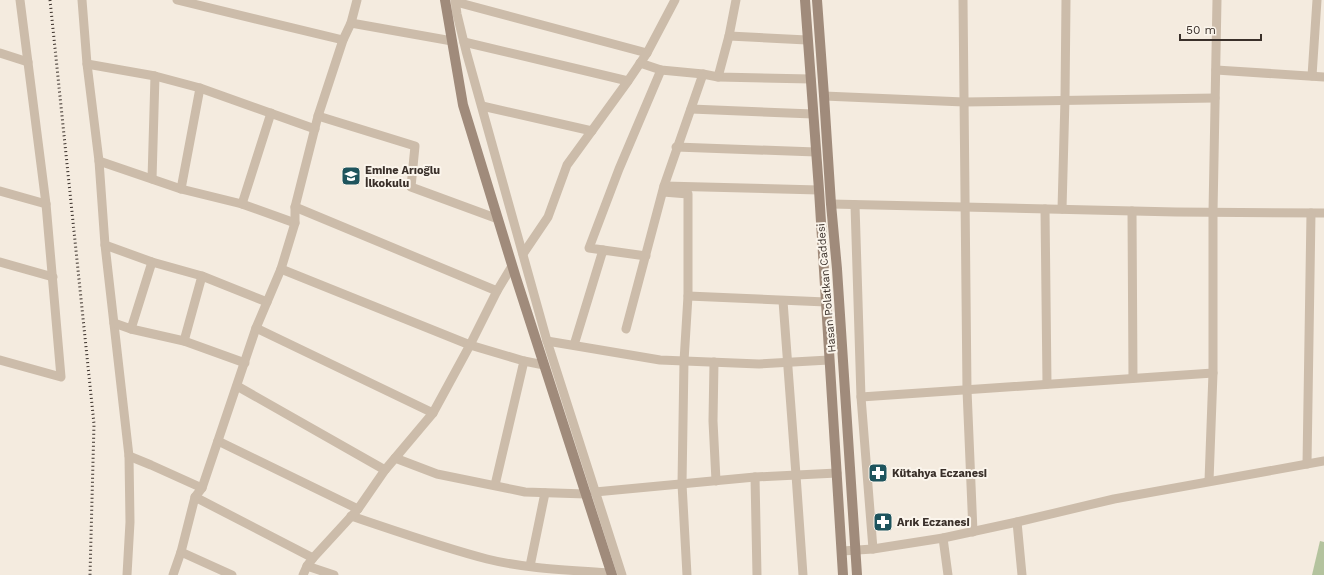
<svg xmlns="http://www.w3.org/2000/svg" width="1324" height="575" font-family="'Work Sans',sans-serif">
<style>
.grass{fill:#b4c39e}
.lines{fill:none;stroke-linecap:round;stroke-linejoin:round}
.street{stroke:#ccbcaa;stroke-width:9}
.secondary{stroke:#a08b7b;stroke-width:10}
.rail{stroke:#3a302a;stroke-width:3;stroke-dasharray:1 3;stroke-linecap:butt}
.labels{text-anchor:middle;stroke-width:4;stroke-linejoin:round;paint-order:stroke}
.poi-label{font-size:11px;font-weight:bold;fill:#3a302a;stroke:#fbf5ec;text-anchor:start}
.street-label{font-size:11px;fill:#3a302a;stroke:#fbf5ec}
</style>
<rect width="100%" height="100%" fill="#f4ebdf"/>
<path class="grass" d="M1320,541L1324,542V575H1312Z"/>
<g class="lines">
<g class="street">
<path d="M82,0L87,64L99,161L105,245L129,456L151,465L202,488"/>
<path d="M177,0L343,40"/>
<path d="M455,0L457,14L466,51L547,341L622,575"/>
<path d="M963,0L967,390L973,532"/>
<path d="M456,2L647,53"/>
<path d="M351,23L452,41"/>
<path d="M729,36L807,40"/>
<path d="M464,42L628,81"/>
<path d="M0,53L28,62"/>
<path d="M640,63L661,70L703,74L718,77L811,79"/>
<path d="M87,64L155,76L200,88L315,129"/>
<path d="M1216,70L1324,77"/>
<path d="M1312,76L1317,0"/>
<path d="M718,77L729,36L736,0"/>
<path d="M824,96L964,102L1215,98"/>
<path d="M482,106L592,131"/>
<path d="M691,109L813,114"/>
<path d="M318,116L415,146L411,187L498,219"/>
<path d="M676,147L816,152"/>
<path d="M99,161L181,189L242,204L295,223"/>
<path d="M152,179L155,76"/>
<path d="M664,186L819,190"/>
<path d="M181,189L200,88"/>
<path d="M0,191L46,204"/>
<path d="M663,192L688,194V296L684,361L682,484L687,575"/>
<path d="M242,204L271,113"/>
<path d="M831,204L1176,212L1324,213"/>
<path d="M855,205L861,397L873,549"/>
<path d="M295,207L497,291"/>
<path d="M1045,209L1047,384"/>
<path d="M1062,209L1065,99L1066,0"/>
<path d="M1132,211L1133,378"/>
<path d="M105,245L152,262L202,276L267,302"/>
<path d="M603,250L589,248L619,169L661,70"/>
<path d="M523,254L548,217L567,165L628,81L647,53L675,0"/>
<path d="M0,262L53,277"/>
<path d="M281,269L470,345L524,361L495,485"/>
<path d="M688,296L826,302"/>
<path d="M783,301L796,475L803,575"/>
<path d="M114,323L131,329L184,341L245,363"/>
<path d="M256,328L433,413"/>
<path d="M131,329L152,262"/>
<path d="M626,329L664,186L703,74"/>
<path d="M184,341L202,276"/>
<path d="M547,341L660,360L759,364L829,360"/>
<path d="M574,345L603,250L646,256"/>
<path d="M0,360L61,377L46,204L20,0"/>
<path d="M524,361L544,365"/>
<path d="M714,362L713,421L716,481"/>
<path d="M237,386L385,470"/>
<path d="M861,397L1213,373"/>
<path d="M218,441L358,509"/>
<path d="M395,458L437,474L525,492L586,494"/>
<path d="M1307,464L1311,213"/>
<path d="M755,477L757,575"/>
<path d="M1209,481L1213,373V212L1217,0"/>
<path d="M595,492L755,477L837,473"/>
<path d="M195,497L313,558"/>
<path d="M351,516C396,531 441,547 487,559C527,569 570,570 611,573"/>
<path d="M1017,522L1022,575"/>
<path d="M943,538L948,575"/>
<path d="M842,551L873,549L943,538L1017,522L1114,499L1324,461"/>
<path d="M181,552L232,575"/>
<path d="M307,566L334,575"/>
<path d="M530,566L545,493"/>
<path d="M127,575L130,522L129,456"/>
<path d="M173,575L181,552L195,497L202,488L256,328L281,269L295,223V207L318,116L343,40L351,23L357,0"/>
<path d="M303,575L307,566L313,558L358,509L385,470L433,413L470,345L497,291L512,266"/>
</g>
<g class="secondary">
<path d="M445,0L463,105L516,278L612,575"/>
<path d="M805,0L819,190L843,575"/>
<path d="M817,0L824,96L831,204L837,269L857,575"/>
</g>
<path class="rail" d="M50,0L94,424L90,575"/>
</g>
<defs>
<symbol id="school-square" viewBox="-11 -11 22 22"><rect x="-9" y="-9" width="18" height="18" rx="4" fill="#1e545d" stroke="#fbf5ec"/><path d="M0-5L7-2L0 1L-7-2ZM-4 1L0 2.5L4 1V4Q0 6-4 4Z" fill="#fff"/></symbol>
<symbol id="pharmacy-square" viewBox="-11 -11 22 22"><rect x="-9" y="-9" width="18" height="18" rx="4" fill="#1e545d" stroke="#fbf5ec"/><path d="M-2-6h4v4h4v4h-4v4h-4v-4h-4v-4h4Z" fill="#fff"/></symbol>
</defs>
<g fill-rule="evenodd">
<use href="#school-square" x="340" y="165" width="22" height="22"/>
<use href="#pharmacy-square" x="867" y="462" width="22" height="22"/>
<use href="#pharmacy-square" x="872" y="511" width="22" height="22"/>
</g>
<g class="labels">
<g class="poi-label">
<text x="365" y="174">Emine Arıoğlu<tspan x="365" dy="13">İlkokulu</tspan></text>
<text x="892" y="477">Kütahya Eczanesi</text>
<text x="897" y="526">Arık Eczanesi</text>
</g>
<g class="street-label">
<text transform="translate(826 288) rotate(-95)" y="4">Hasan Polatkan Caddesi</text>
</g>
</g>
<path d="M1180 34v6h81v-6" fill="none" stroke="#3a302a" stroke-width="2"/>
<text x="1186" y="34" font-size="12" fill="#3a302a" stroke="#fbf5ec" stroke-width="3" paint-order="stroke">50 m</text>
</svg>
